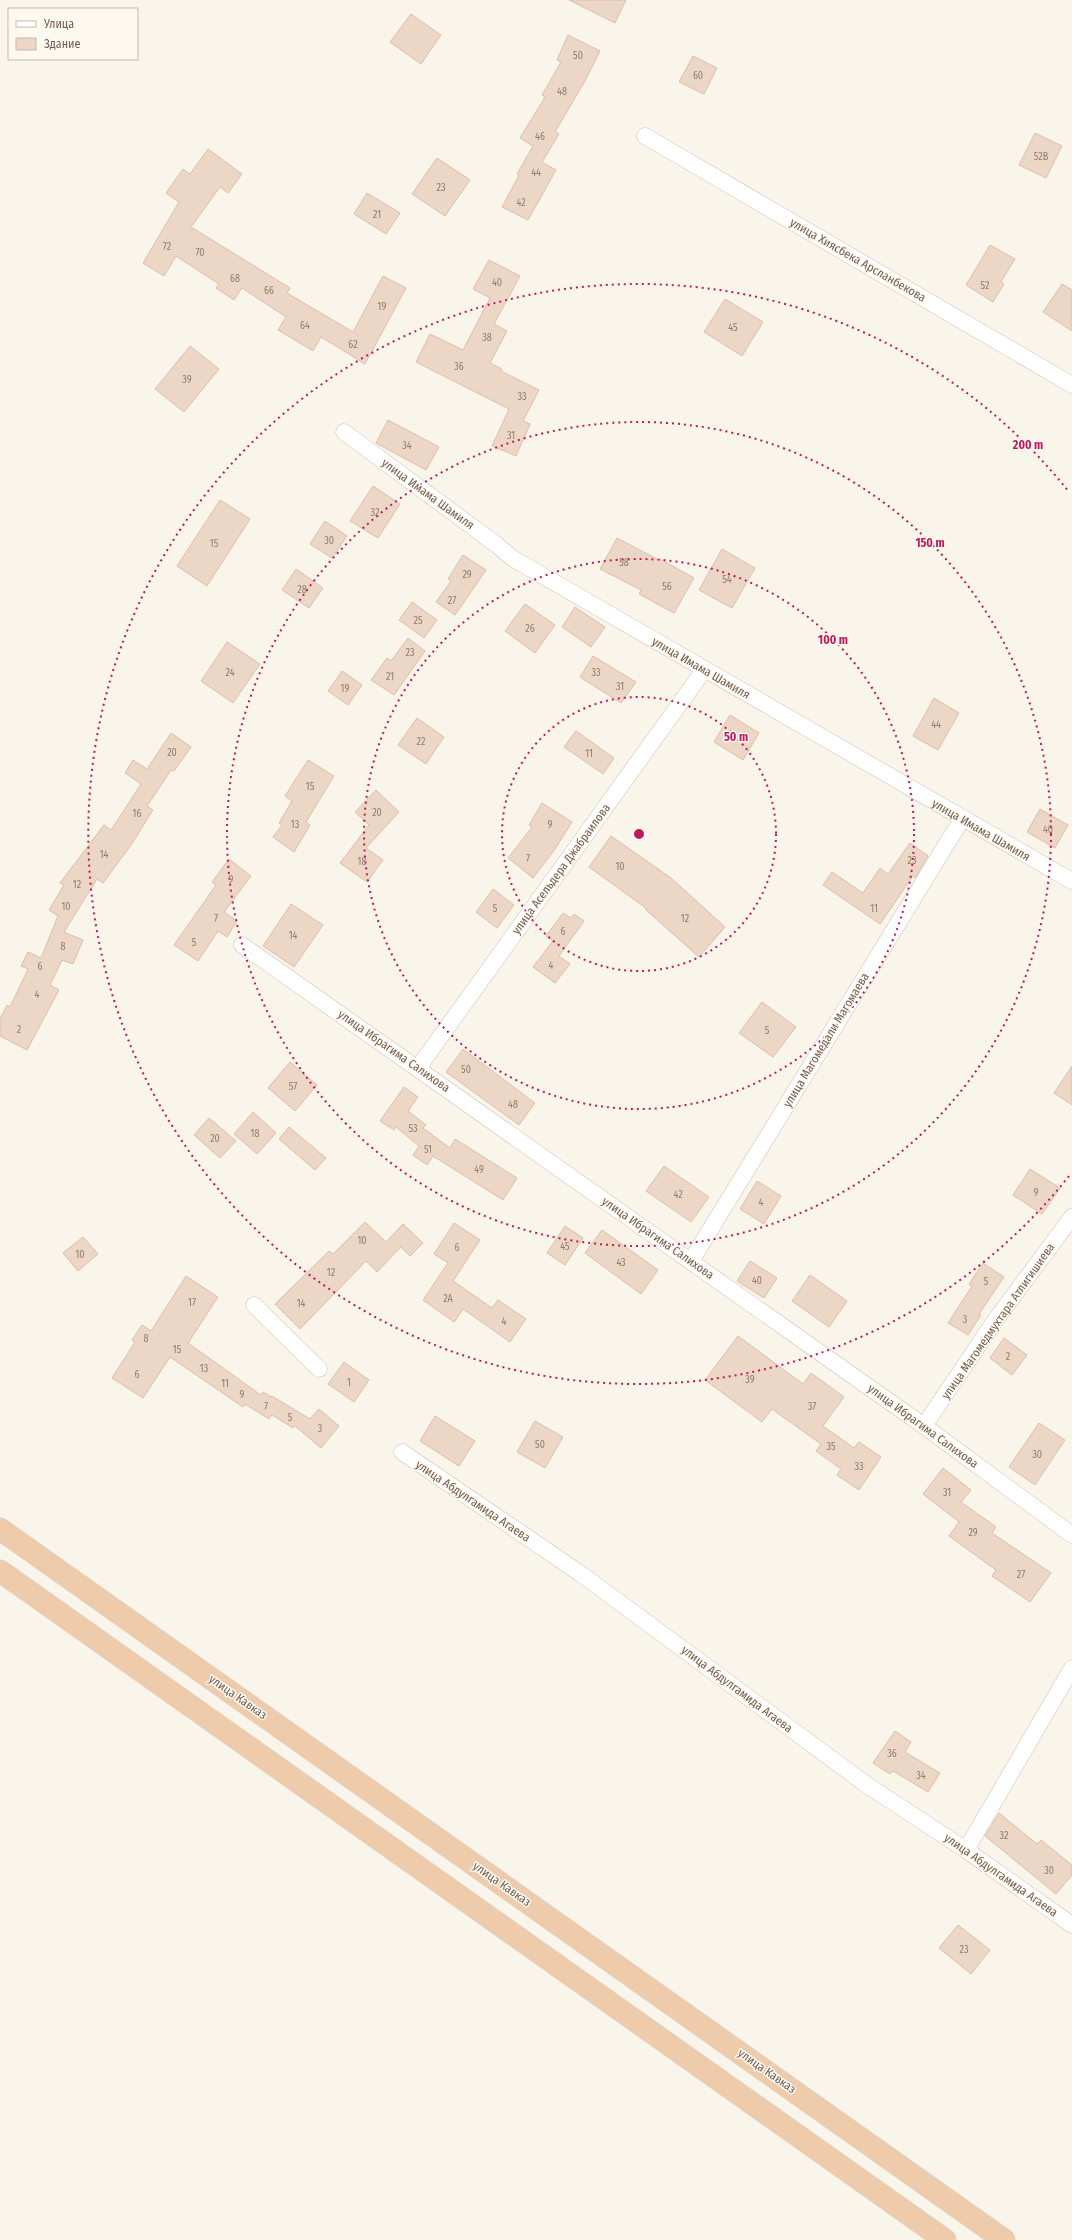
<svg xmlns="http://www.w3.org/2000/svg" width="1072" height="2240" font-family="'Fira Sans Condensed',sans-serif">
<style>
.building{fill:#ecd6c6;stroke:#ddbea8}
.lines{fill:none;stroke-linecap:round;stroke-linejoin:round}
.minor-casing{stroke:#ccbeb2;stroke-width:17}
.trunk-casing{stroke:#d8d2ce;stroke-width:23}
.minor{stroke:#fff;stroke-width:16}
.trunk{stroke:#eecbab;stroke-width:22}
.ring{fill:none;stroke:#c2185b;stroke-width:2;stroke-dasharray:2 4}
.labels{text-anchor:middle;stroke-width:3;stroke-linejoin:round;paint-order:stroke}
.number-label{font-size:10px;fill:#917c6e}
.street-label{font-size:12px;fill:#735e51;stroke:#fdf9f1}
.centre{fill:#c2185b;stroke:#fdf9f1;stroke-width:2}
.ring-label{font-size:12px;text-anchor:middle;font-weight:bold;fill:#c2185b;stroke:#fdf9f1;stroke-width:3;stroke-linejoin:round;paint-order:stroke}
</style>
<rect width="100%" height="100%" fill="#faf5eb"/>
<g class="building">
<path d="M569,0H626L615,23Z"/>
<path d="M411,14L441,35L421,64L390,42Z"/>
<path d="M568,35L600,51L585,81L555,132L559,134L542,162L556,170L528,220L502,207L519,175L517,174L533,146L520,138L545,97L542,95L561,62L557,60Z"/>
<path d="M693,56L717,68L704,94L679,82Z"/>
<path d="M1035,133L1062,146L1046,178L1019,165Z"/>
<path d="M208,149L242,174L228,193L220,187L191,227L290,288L287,293L353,332L383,276L406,288L365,364L321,337L313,351L278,330L286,317L242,288L234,300L216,288L219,284L176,256L164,276L143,263L179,202L166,193L183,169L190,174Z"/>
<path d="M437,158L470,180L445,216L412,194Z"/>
<path d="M367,193L400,213L386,234L354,214Z"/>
<path d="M990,245L1015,259L1001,282L1004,284L993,302L966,285Z"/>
<path d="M489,260L520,276L494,324L507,331L490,363L502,369L501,371L539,390L523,421L530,424L516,456L492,446L509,409L416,362L430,334L463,350L490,298L473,289Z"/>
<path d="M1062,284L1072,290V331L1043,312Z"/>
<path d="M725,299L763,322L742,356L704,332Z"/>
<path d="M190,346L219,369L184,412L155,389Z"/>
<path d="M388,420L439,447L426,470L376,443Z"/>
<path d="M373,486L400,504L378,538L350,521Z"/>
<path d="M220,500L250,519L207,586L177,566Z"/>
<path d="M325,521L347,536L332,558L310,544Z"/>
<path d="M617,538L659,560L660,559L694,578L674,613L639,594L641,590L600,569Z"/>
<path d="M722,549L755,568L732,608L699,590Z"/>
<path d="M463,555L486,570L455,615L436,602L451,581L448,579Z"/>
<path d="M296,569L323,588L309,608L282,590Z"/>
<path d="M412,602L437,620L424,638L399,620Z"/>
<path d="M525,604L555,625L535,653L505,631Z"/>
<path d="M575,607L605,627L591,647L562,627Z"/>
<path d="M408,638L425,651L394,695L371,680L387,658L391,661Z"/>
<path d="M227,642L260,664L233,703L201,681Z"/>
<path d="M593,656L636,682L621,703L580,677Z"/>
<path d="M342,671L362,685L348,705L328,691Z"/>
<path d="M934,698L959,713L938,750L913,736Z"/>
<path d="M730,715L759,733L743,760L714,742Z"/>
<path d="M417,718L444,737L426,764L398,745Z"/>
<path d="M576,731L614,758L603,774L564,747Z"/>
<path d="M171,733L191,747L174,771L171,770L147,806L153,810L131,845L103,883L97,879L64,932L83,940L73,964L62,960L50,985L59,990L27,1050L0,1036V1019L7,1005L10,1007L28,969L21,966L28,952L41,958L58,916L49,910L64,885L60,883L104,825L111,830L141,784L125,773L133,760L147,769Z"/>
<path d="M308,760L334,776L306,822L310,825L294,852L273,837L282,825L279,823L292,801L285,796Z"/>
<path d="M376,790L399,812L366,848L383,860L367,882L340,863L369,825L355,812Z"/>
<path d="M542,803L572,822L555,849L533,878L508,858L532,827L529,825Z"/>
<path d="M1040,809L1068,825L1055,848L1027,832Z"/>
<path d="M611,836L671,878L725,927L699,957L645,909L646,908L589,867Z"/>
<path d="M910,843L928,856L915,878L913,876L880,924L823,885L832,872L863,893L880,868L888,874Z"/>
<path d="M229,859L251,876L224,912L237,921L227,937L218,931L198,961L174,945L216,885L212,882Z"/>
<path d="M493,889L514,905L497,928L476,912Z"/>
<path d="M291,904L323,925L294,967L263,946Z"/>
<path d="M563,913L571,918L574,914L584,921L559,956L570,964L555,983L533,967L553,941L546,936Z"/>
<path d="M762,1002L796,1027L773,1057L739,1033Z"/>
<path d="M463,1049L535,1103L519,1125L446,1072Z"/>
<path d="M290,1062L317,1085L295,1111L268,1088Z"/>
<path d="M1072,1066V1105L1054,1093Z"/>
<path d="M404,1087L418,1097L408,1111L426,1125L423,1128L450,1148L455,1139L517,1178L503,1200L433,1156L427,1165L413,1155L419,1146L396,1127L394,1130L380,1121Z"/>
<path d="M253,1112L276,1133L257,1154L234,1134Z"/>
<path d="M209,1118L236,1141L220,1158L194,1135Z"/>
<path d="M289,1127L326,1158L315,1170L279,1139Z"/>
<path d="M664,1166L709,1197L691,1222L646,1191Z"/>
<path d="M1030,1169L1060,1188L1042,1214L1013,1195Z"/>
<path d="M757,1181L781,1196L764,1224L740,1209Z"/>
<path d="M365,1222L386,1242L403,1224L423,1243L410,1256L401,1247L377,1272L366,1261L300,1329L275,1304L329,1251L333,1254Z"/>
<path d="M454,1223L480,1240L453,1281L492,1308L498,1300L526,1319L510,1342L463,1309L454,1322L423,1300L448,1263L434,1254Z"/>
<path d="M565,1226L583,1238L565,1265L547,1253Z"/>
<path d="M602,1230L658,1270L641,1294L585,1253Z"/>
<path d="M83,1237L98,1254L78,1271L63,1253Z"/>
<path d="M750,1261L777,1278L764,1298L737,1281Z"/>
<path d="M983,1263L1004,1277L979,1314L981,1315L968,1335L948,1323L972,1286L969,1284Z"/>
<path d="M810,1275L847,1301L829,1327L792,1301Z"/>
<path d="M186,1276L218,1297L188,1343L261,1395L263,1392L271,1397L272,1396L310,1419L319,1409L339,1426L321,1448L295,1426L293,1428L272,1415L269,1419L245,1404L243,1407L170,1357L143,1398L112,1378L135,1342L132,1340L142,1325L151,1331Z"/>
<path d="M738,1336L803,1384L811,1373L844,1397L823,1426L854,1448L859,1442L881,1457L859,1490L837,1475L841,1469L816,1451L821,1444L772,1409L762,1422L705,1380Z"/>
<path d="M1004,1338L1027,1355L1012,1375L990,1358Z"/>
<path d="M344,1362L369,1380L354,1402L328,1384Z"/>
<path d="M435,1416L475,1441L459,1466L420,1441Z"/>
<path d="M535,1421L563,1437L545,1468L517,1452Z"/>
<path d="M1039,1423L1065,1440L1035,1485L1009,1467Z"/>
<path d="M943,1468L971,1490L961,1502L996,1527L992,1533L1051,1573L1030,1602L992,1576L996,1570L949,1536L959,1522L923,1494Z"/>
<path d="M895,1731L911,1742L905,1752L940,1773L928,1792L893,1771L890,1774L873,1763Z"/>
<path d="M999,1813L1037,1844L1041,1840L1072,1865V1875L1056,1894L985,1836Z"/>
<path d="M958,1925L990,1950L971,1974L939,1948Z"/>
</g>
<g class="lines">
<defs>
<g id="minor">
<path d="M645,136L1072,385"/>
<path d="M344,432L497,545L512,558L1072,881"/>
<path d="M242,945L924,1426L1072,1535"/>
<path d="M418,1068L704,670"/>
<path d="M691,1261L962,819"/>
<path d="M254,1305L319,1369"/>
<path d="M924,1426L994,1322L1072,1217"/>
<path d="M402,1452L581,1574L867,1785L966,1850L1072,1925"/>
<path d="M966,1850L1072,1668"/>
</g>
<g id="trunk">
<path d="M0,1529L1004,2240"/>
<path d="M0,1571L945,2240"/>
</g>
</defs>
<use href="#minor" class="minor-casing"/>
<use href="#trunk" class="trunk-casing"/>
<use href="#minor" class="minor"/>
<use href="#trunk" class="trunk"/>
</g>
<g class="ring">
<circle cx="639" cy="834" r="137"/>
<circle cx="639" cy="834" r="275"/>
<circle cx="639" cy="834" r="412"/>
<path d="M1069 1176A550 550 0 1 1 1069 492"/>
</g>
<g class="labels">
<g class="number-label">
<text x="578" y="59">50</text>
<text x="698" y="79">60</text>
<text x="562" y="95">48</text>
<text x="540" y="140">46</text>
<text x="1041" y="160">52В</text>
<text x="536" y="176">44</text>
<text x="441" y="191">23</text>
<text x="521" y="206">42</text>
<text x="377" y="218">21</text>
<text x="167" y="250">72</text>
<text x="200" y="256">70</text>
<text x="235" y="282">68</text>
<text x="497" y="286">40</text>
<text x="985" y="289">52</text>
<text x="269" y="294">66</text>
<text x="382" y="310">19</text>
<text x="305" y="329">64</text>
<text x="733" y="331">45</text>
<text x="487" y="341">38</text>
<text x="353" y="348">62</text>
<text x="459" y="370">36</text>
<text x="187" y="383">39</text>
<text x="522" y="400">33</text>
<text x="511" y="439">31</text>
<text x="407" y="449">34</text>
<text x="375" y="516">32</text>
<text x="329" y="544">30</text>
<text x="214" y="547">15</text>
<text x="624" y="566">58</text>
<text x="467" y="578">29</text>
<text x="727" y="583">54</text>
<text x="667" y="590">56</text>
<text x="302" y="593">28</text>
<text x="452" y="604">27</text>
<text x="418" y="624">25</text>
<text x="530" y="632">26</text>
<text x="410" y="656">23</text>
<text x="230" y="676">24</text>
<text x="596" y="676">33</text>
<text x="390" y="680">21</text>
<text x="620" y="690">31</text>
<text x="345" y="692">19</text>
<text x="936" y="728">44</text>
<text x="421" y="745">22</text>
<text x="172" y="756">20</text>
<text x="589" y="757">11</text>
<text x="310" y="790">15</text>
<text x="377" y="816">20</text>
<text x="137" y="817">16</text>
<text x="295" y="828">13</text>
<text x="550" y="828">9</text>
<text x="1048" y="833">40</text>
<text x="104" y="858">14</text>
<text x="528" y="862">7</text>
<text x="912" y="864">23</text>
<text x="362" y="865">18</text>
<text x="620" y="870">10</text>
<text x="231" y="883">9</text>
<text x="77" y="888">12</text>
<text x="66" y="910">10</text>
<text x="495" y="912">5</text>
<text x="874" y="912">11</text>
<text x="216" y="922">7</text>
<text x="685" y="922">12</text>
<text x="563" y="935">6</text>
<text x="293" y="939">14</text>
<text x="194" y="946">5</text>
<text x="63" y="950">8</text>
<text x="551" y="969">4</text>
<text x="40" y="970">6</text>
<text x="37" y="998">4</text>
<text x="19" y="1033">2</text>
<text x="767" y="1034">5</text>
<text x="466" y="1073">50</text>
<text x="293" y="1090">57</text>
<text x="513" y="1108">48</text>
<text x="413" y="1132">53</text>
<text x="255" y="1137">18</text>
<text x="215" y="1142">20</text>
<text x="428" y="1153">51</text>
<text x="479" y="1173">49</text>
<text x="1036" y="1196">9</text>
<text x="678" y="1198">42</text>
<text x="761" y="1206">4</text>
<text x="362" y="1244">10</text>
<text x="565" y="1250">45</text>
<text x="457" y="1251">6</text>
<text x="80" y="1258">10</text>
<text x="621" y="1266">43</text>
<text x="331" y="1276">12</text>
<text x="757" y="1284">40</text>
<text x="986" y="1285">5</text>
<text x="448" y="1302">2А</text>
<text x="192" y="1306">17</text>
<text x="301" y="1307">14</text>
<text x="965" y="1323">3</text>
<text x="504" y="1325">4</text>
<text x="146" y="1342">8</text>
<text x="177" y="1353">15</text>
<text x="1008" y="1360">2</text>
<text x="204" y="1372">13</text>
<text x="137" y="1378">6</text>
<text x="750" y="1383">39</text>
<text x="349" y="1386">1</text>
<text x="225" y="1387">11</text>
<text x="242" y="1398">9</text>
<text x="266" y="1410">7</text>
<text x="812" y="1410">37</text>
<text x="290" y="1421">5</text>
<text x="320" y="1432">3</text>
<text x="540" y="1448">50</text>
<text x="831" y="1450">35</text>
<text x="1037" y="1458">30</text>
<text x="859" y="1470">33</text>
<text x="947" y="1496">31</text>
<text x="973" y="1536">29</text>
<text x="1021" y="1578">27</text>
<text x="892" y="1757">36</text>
<text x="921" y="1779">34</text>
<text x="1004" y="1839">32</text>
<text x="1049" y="1874">30</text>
<text x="964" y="1953">23</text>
</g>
<g class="street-label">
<text transform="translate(858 260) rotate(30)" y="4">улица Хиясбека Арсланбекова</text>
<text transform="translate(428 494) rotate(36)" y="4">улица Имама Шамиля</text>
<text transform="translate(701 668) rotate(30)" y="4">улица Имама Шамиля</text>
<text transform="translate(981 830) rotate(30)" y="4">улица Имама Шамиля</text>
<text transform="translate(561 869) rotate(-54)" y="4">улица Асельдера Джабраилова</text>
<text transform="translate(826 1040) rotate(-59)" y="4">улица Магомедали Магомаева</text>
<text transform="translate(394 1051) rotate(35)" y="4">улица Ибрагима Салихова</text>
<text transform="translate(658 1238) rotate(35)" y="4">улица Ибрагима Салихова</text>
<text transform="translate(998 1321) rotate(-55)" y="4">улица Магомедмухтара Атлигишиева</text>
<text transform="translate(923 1426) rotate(36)" y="4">улица Ибрагима Салихова</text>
<text transform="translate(473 1501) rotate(34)" y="4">улица Абдулгамида Агаева</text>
<text transform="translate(737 1689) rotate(37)" y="4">улица Абдулгамида Агаева</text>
<text transform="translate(238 1697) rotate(35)" y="4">улица Кавказ</text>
<text transform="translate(1001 1875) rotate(35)" y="4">улица Абдулгамида Агаева</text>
<text transform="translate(502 1884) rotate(35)" y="4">улица Кавказ</text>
<text transform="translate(767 2071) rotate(35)" y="4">улица Кавказ</text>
</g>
</g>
<circle cx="639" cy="834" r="6" class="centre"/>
<g class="ring-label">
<text x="1028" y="449">200 m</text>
<text x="930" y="547">150 m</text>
<text x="833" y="644">100 m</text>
<text x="736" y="741">50 m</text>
</g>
<rect x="8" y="8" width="130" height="52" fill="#fdf9f1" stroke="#c6bbb1"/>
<rect x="16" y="21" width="20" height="6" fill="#ffffff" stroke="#c6bbb1"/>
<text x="44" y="28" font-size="12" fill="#735e51">Улица</text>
<rect x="16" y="38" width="20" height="12" fill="#ecd6c6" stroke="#c6bbb1"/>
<text x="44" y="48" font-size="12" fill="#735e51">Здание</text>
</svg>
